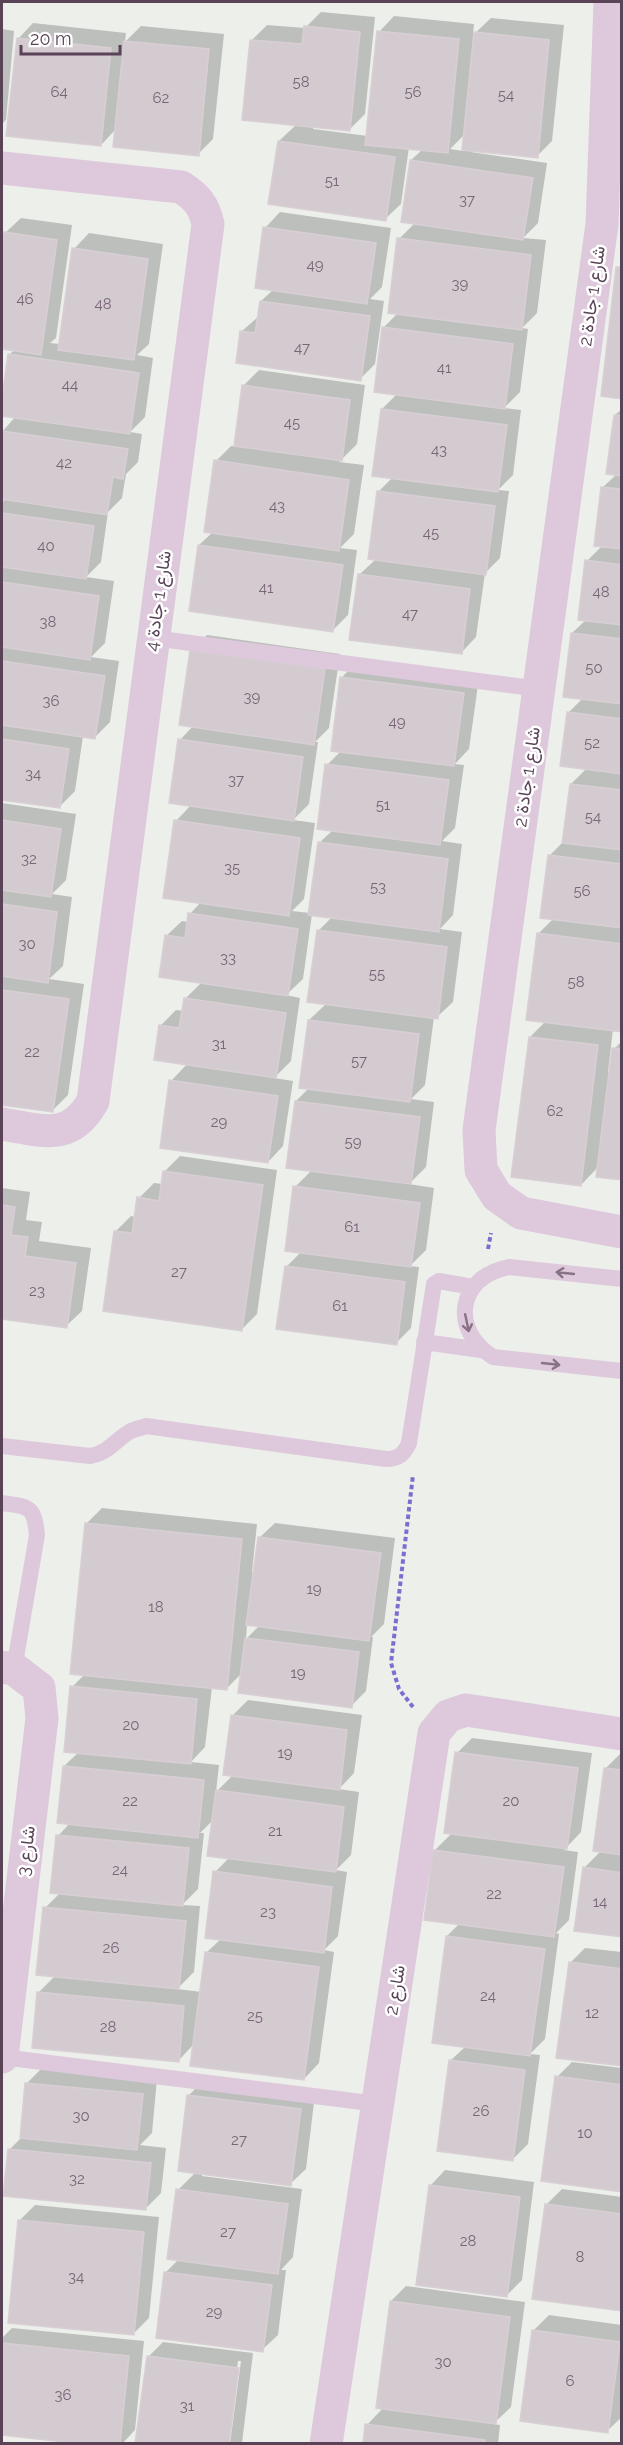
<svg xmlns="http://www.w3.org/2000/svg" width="623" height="2445" font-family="Raleway,Vazirmatn,sans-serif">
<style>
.shadow{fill:#0003;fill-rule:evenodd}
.building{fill:#d4cbd1;stroke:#d8cfd5;stroke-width:1.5}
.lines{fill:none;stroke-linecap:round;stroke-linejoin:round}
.path{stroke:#7e6dd0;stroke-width:4;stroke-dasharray:4.5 3;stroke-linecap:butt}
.lane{stroke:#ddc9db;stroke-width:16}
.street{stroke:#ddc9db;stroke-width:33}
.oneway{stroke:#887285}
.labels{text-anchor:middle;stroke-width:5;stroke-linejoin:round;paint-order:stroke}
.number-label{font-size:15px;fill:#786576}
.street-label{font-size:18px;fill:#5a4357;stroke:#fff}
</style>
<rect width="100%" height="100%" fill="#edefeb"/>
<g class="shadow">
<path d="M321,12L375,17L365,114L349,130L314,126L313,129L368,136L379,32L394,16L474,24L473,35L491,18L564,25L552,141L537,156L471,149V152L547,163L538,223L523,238L546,240L537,313L522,328L528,329L520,392L504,408L521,410L513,475L498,490L509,491L500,558L485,573L476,637L461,653L359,575L376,559L378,492L393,477L382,409L398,393L383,330H381L398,313L399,239L415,223L411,160L423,149L409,147L401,204L385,219L279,141L297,124L252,40L267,25L305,28ZM465,134L463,151L450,149Z"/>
<path d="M33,23L126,33L125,42L141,26L224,34L213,139L198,154L116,129L101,145L18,39Z"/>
<path d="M2,29L14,31L6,120L2,124Z"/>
<path d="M280,212L391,228L382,287L370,299L384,301L375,364L360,379L242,331L259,316L261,301L274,289L265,228Z"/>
<path d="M21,218L72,225L56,338L50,343L60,344L74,249L89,233L163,244L149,344L137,355L153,358L145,417L130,432L142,434L138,462L126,474L122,498L108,512L101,562L86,577L114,581L105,643L91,657L119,661L110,722L95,737L83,736L75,791L60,806L2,798V503L6,498H2V432L16,416L2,414L9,355L14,350L2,348V260L5,233Z"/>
<path d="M259,370L365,385L357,444L339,462L364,465L354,534L340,548L357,550L348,615L332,631L199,545L213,532L216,461L231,446H235L244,385Z"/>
<path d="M622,409V1030L613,1029L608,1072L611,1073L614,1049L622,1041V1179L599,1166L581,1185L530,1037L546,1021L538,934L554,918L549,856L564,841L571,784L587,768L568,713L583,698L572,633L587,619V561L603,545V487L617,474L615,415Z"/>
<path d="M207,635L340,654L329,728L315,742H318L309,804L293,820L315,823L304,899L292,911L310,913L319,843L333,830L327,765L341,751L342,677L357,662L479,678L469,749L455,764L464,765L455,828L442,841L462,844L453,915L440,929L462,932L453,1002L437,1017H434L425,1085L411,1099L434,1102L426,1167L409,1184L434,1188L426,1250L410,1266L419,1267L411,1328L396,1343L286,1267L301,1252L295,1187L312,1170L296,1101L309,1088V1020L327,1003L318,931L332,917L312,914L303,979L286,995L300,998L291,1061L274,1078L293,1081L283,1146L268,1162L171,1081L188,1063L160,1026L176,1010L183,1011L185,999L202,982L166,936L182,921L188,922L190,914L201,902L176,821L192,804L180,740L194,725L191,650Z"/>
<path d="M2,803L76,814L66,880L52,894L72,897L63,966L49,979L84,984L68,1095L52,1111L2,1103Z"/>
<path d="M180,1156L277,1170L257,1314L241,1330L115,1232L131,1216L136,1217L139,1198L154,1183L163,1184L165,1171Z"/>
<path d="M2,1188L30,1192L26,1220L42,1222L39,1241L91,1248L82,1311L66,1326L2,1317Z"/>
<path d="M102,1508L257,1524L252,1572L255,1573L259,1538L275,1523L395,1538L384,1624L371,1637H373L366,1691L351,1706L242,1673L227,1688L212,1687L205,1747L191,1762L219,1765L216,1792L233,1775L232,1716L248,1700L362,1715L354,1773L339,1789L359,1792L351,1855L336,1870L347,1872L338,1936L324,1950L334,1952L319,2063L304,2079L194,2044L179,2060L38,1993L56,1975L45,1908L61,1892L58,1836L70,1823L64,1766L79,1752L72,1687L85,1674L86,1524ZM247,1623L260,1625L246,1639ZM213,1820L230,1857L215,1872L221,1939L207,1952L202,1992L177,1989L194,1972L200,1906L182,1905L198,1889L204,1833H200Z"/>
<path d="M472,1738L592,1753L581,1832L564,1850L578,1852L569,1920L556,1933L559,1934L545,2039L530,2054L540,2055L528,2144L512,2160L450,2061L466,2046L447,1936L460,1923L435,1850L452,1833L457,1753Z"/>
<path d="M621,1753H622V1936L584,1868L601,1851L605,1769Z"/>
<path d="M585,1948L622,1952V2065L570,1963Z"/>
<path d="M572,2062L622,2068V2190L557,2077Z"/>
<path d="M42,2068L157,2079L152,2133L140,2145L166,2148L161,2193L146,2208L9,2150L22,2137L27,2083Z"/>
<path d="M204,2080L315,2094L306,2169L290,2184L202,2173V2176L302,2189L293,2257L281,2270H286L278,2335L262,2350L166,2272L179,2259L178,2190L196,2172L179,2170L189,2095Z"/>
<path d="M445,2170L534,2182L522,2280L506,2296L430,2186Z"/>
<path d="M562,2189L622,2197V2310L546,2205Z"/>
<path d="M35,2205L159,2217L149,2318L133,2334L20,2220Z"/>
<path d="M406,2286L525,2302L511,2407L493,2424L500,2425L498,2444H364L367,2425L384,2407L391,2301Z"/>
<path d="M549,2315L622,2325V2417L607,2431L534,2330Z"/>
<path d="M12,2328L144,2341L135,2430L122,2444H98L2,2434V2338Z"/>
<path d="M163,2342L253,2353L242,2443L230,2444L241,2361H238L227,2444L148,2357Z"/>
</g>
<g class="building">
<path d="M304,26L360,32L350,131L242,120L250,40L302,44Z"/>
<path d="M377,31L459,39L448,153L365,145Z"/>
<path d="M474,32L549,40L538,158L462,150Z"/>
<path d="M17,38L111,48L101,146L6,136Z"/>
<path d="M124,41L209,49L199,156L113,147Z"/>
<path d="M278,141L395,157L386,221L268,204Z"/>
<path d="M410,160L533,178L523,240L401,222Z"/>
<path d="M263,227L376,243L367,304L255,288Z"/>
<path d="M4,232L57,240L41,355L2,349V250Z"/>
<path d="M397,238L531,255L522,330L388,313Z"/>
<path d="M72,248L148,259L134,360L58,350Z"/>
<path d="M616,267H622V399L601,396Z"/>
<path d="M260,301L370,316L361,381L236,363L240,331L255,333Z"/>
<path d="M382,327L513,344L505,409L374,392Z"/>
<path d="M8,354L139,373L130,434L2,416V397Z"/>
<path d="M242,385L350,400L342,461L234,446Z"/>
<path d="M381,409L507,425L498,492L372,476Z"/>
<path d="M614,415L622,416V476L606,474Z"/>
<path d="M2,431L128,449L123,479L113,477L107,515L2,499Z"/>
<path d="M214,460L349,480L339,551L204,532Z"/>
<path d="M601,487L622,489V549L594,546Z"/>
<path d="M377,491L495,506L486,575L368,559Z"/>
<path d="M2,513L94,526L86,579L2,567Z"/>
<path d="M198,545L343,565L333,632L189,611Z"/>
<path d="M585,560L622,565V625L578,620Z"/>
<path d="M358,574L470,589L462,654L349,640Z"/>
<path d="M2,582L99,596L90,660L2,647Z"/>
<path d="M571,633L622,639V704L563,697Z"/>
<path d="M190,650L325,669L314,745L179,725Z"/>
<path d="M2,661L105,676L95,739L2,725Z"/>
<path d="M340,677L464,693L454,766L331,751Z"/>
<path d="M567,712L622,719V774L560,766Z"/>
<path d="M2,739L69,749L60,808L2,800Z"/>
<path d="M178,739L303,757L294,821L169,803Z"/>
<path d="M325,764L449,780L440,845L317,829Z"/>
<path d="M570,784L622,790V850L562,843Z"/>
<path d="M2,820L61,829L51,897L2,890Z"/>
<path d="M174,820L300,838L289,916L163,898Z"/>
<path d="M318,842L448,859L439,932L308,915Z"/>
<path d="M548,855L622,864V928L540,918Z"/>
<path d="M2,904L57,912L48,983L2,976Z"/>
<path d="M188,913L298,929L288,996L159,977L165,935L185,938Z"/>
<path d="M317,930L447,947L438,1019L307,1002Z"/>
<path d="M537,933L622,944V1032L526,1020Z"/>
<path d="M2,990L69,999L53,1112L2,1105Z"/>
<path d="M184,998L286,1013L276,1078L154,1060L159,1025L179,1028Z"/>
<path d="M308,1020L419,1034L410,1102L299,1088Z"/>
<path d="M529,1037L598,1045L581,1186L511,1177Z"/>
<path d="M612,1048L622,1049V1180L596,1177Z"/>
<path d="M169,1080L278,1096L268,1163L160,1148Z"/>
<path d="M295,1101L420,1117L411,1184L286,1168Z"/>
<path d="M163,1171L263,1185L242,1331L103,1311L114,1231L132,1233L137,1197L159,1201Z"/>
<path d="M293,1186L420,1203L411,1267L285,1251Z"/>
<path d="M2,1205L15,1207L11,1235L28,1237L25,1256L76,1263L67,1328L2,1319Z"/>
<path d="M285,1266L405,1282L397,1345L276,1329Z"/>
<path d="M85,1523L242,1539L227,1690L70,1674Z"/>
<path d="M258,1537L381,1553L369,1641L246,1625Z"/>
<path d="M245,1638L359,1652L352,1708L238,1693Z"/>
<path d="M70,1686L197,1699L191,1764L64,1752Z"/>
<path d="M231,1715L347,1730L340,1790L223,1775Z"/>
<path d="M455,1752L578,1768L567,1849L444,1833Z"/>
<path d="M63,1766L204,1780L198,1838L57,1823Z"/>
<path d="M604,1768L622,1770V1855L593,1851Z"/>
<path d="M216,1790L344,1807L336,1872L207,1856Z"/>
<path d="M56,1835L189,1848L183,1906L50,1893Z"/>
<path d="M433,1850L564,1867L554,1937L424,1920Z"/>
<path d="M583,1867L622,1873V1937L574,1931Z"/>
<path d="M213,1871L332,1887L324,1953L205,1938Z"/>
<path d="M43,1907L186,1921L179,1989L36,1975Z"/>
<path d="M446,1936L545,1949L530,2056L432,2043Z"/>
<path d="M205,1952L319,1967L304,2080L190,2066Z"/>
<path d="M569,1962L622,1969V2066L556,2058Z"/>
<path d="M37,1992L184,2006L179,2062L32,2048Z"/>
<path d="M449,2060L525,2070L513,2161L437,2151Z"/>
<path d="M555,2076L622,2085V2192L541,2181Z"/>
<path d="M25,2083L143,2094L137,2150L20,2138Z"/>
<path d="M187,2095L301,2109L291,2186L178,2171Z"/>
<path d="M8,2149L151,2163L146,2210L3,2196Z"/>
<path d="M429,2185L520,2197L507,2297L416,2285Z"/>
<path d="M176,2189L288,2204L278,2274L167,2259Z"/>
<path d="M545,2204L622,2214V2311L532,2299Z"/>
<path d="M18,2220L144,2232L134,2335L8,2323Z"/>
<path d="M164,2272L272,2285L263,2352L156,2338Z"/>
<path d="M390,2301L510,2317L496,2424L376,2408Z"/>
<path d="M532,2330L620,2342L608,2433L520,2421Z"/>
<path d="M2,2343L129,2356L120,2444H83L2,2435Z"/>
<path d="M147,2356L239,2368L229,2444H135Z"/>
<path d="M365,2424L485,2440V2444H363Z"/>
</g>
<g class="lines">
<g class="path">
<path d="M488,1249L491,1233"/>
<path d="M413,1707L399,1689L391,1663L413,1475"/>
</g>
<g class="lane">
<path d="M153,638L539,689"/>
<path d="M622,1279L509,1267C457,1277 450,1330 493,1357L622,1371"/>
<path d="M424,1342L481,1350"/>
<path d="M2,1446L90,1456C109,1453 116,1439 131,1431C135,1429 141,1428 146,1426L386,1459C399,1459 404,1454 409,1443L434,1284L439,1281L473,1287"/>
<path d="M2,1503C29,1507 34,1505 37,1535L14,1669"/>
<path d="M2,2057L378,2104"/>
</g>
<g class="street">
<path d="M610,2L602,224L479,1130L481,1170L497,1196L521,1213L622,1232"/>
<path d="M2,168L181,187C197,197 204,206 208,224L93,1101C70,1143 41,1130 2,1124"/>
<path d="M2,1667L14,1669L39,1688L42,1718L2,2057"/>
<path d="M326,2444L434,1733L448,1716L466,1710L622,1734"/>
</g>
</g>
<defs><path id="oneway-shaft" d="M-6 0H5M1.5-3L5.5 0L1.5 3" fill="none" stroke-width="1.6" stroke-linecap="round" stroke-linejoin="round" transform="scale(1.5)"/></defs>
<g class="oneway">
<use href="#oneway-shaft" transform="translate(565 1273) rotate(-174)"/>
<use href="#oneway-shaft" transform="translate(467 1323) rotate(78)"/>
<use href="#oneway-shaft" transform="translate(551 1364) rotate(6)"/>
</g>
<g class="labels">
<g class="number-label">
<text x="301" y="87">58</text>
<text x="59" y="97">64</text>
<text x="413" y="97">56</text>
<text x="506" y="100">54</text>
<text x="161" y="103">62</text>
<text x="332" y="186">51</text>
<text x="467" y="205">37</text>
<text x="315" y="270">49</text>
<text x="460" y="289">39</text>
<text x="25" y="304">46</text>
<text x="103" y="309">48</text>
<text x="302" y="353">47</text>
<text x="444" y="373">41</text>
<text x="70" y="390">44</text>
<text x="292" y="428">45</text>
<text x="439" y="455">43</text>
<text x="64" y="468">42</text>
<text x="277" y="511">43</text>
<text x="431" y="538">45</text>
<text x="46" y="551">40</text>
<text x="266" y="593">41</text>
<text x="601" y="597">48</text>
<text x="410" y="619">47</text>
<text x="48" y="627">38</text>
<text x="594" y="673">50</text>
<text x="252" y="702">39</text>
<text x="51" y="706">36</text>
<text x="397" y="727">49</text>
<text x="592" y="748">52</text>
<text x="33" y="779">34</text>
<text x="236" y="785">37</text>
<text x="383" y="810">51</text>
<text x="593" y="822">54</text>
<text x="29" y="864">32</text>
<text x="232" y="873">35</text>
<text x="378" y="892">53</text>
<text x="582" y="896">56</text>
<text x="27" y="949">30</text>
<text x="228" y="963">33</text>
<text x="377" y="979">55</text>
<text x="576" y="987">58</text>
<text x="219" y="1049">31</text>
<text x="32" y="1057">22</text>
<text x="359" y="1066">57</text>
<text x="555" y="1116">62</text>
<text x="219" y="1127">29</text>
<text x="353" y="1147">59</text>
<text x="352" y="1232">61</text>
<text x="179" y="1277">27</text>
<text x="37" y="1296">23</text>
<text x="340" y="1311">61</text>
<text x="314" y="1594">19</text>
<text x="156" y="1612">18</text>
<text x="298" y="1678">19</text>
<text x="131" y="1730">20</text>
<text x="285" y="1758">19</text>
<text x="130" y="1806">22</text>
<text x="511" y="1806">20</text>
<text x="275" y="1836">21</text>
<text x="120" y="1875">24</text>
<text x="494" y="1899">22</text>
<text x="600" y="1907">14</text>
<text x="268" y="1917">23</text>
<text x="111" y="1953">26</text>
<text x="488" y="2001">24</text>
<text x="592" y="2018">12</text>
<text x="255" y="2021">25</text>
<text x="108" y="2032">28</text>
<text x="481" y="2116">26</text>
<text x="81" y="2121">30</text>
<text x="585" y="2138">10</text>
<text x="239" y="2145">27</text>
<text x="77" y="2184">32</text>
<text x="228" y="2237">27</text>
<text x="468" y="2246">28</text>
<text x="580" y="2262">8</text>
<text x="76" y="2282">34</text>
<text x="214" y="2317">29</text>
<text x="443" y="2367">30</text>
<text x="570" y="2386">6</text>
<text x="63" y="2400">36</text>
<text x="187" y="2411">31</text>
</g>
<g class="street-label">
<text transform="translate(592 296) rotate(-82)" y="6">شارع 1 جادة 2</text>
<text transform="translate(158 601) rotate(-82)" y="6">شارع 1 جادة 4</text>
<text transform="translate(527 777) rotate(-82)" y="6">شارع 1 جادة 2</text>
<text transform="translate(26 1851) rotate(-83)" y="6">شارع 3</text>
<text transform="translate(395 1990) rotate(-81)" y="6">شارع 2</text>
</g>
</g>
<rect width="623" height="2445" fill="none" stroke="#5a4357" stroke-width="6"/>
<path d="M21 45v9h99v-9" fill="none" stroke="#5a4357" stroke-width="3"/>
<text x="30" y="45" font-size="18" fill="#5a4357" stroke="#ffffff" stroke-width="4.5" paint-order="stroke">20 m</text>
</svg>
